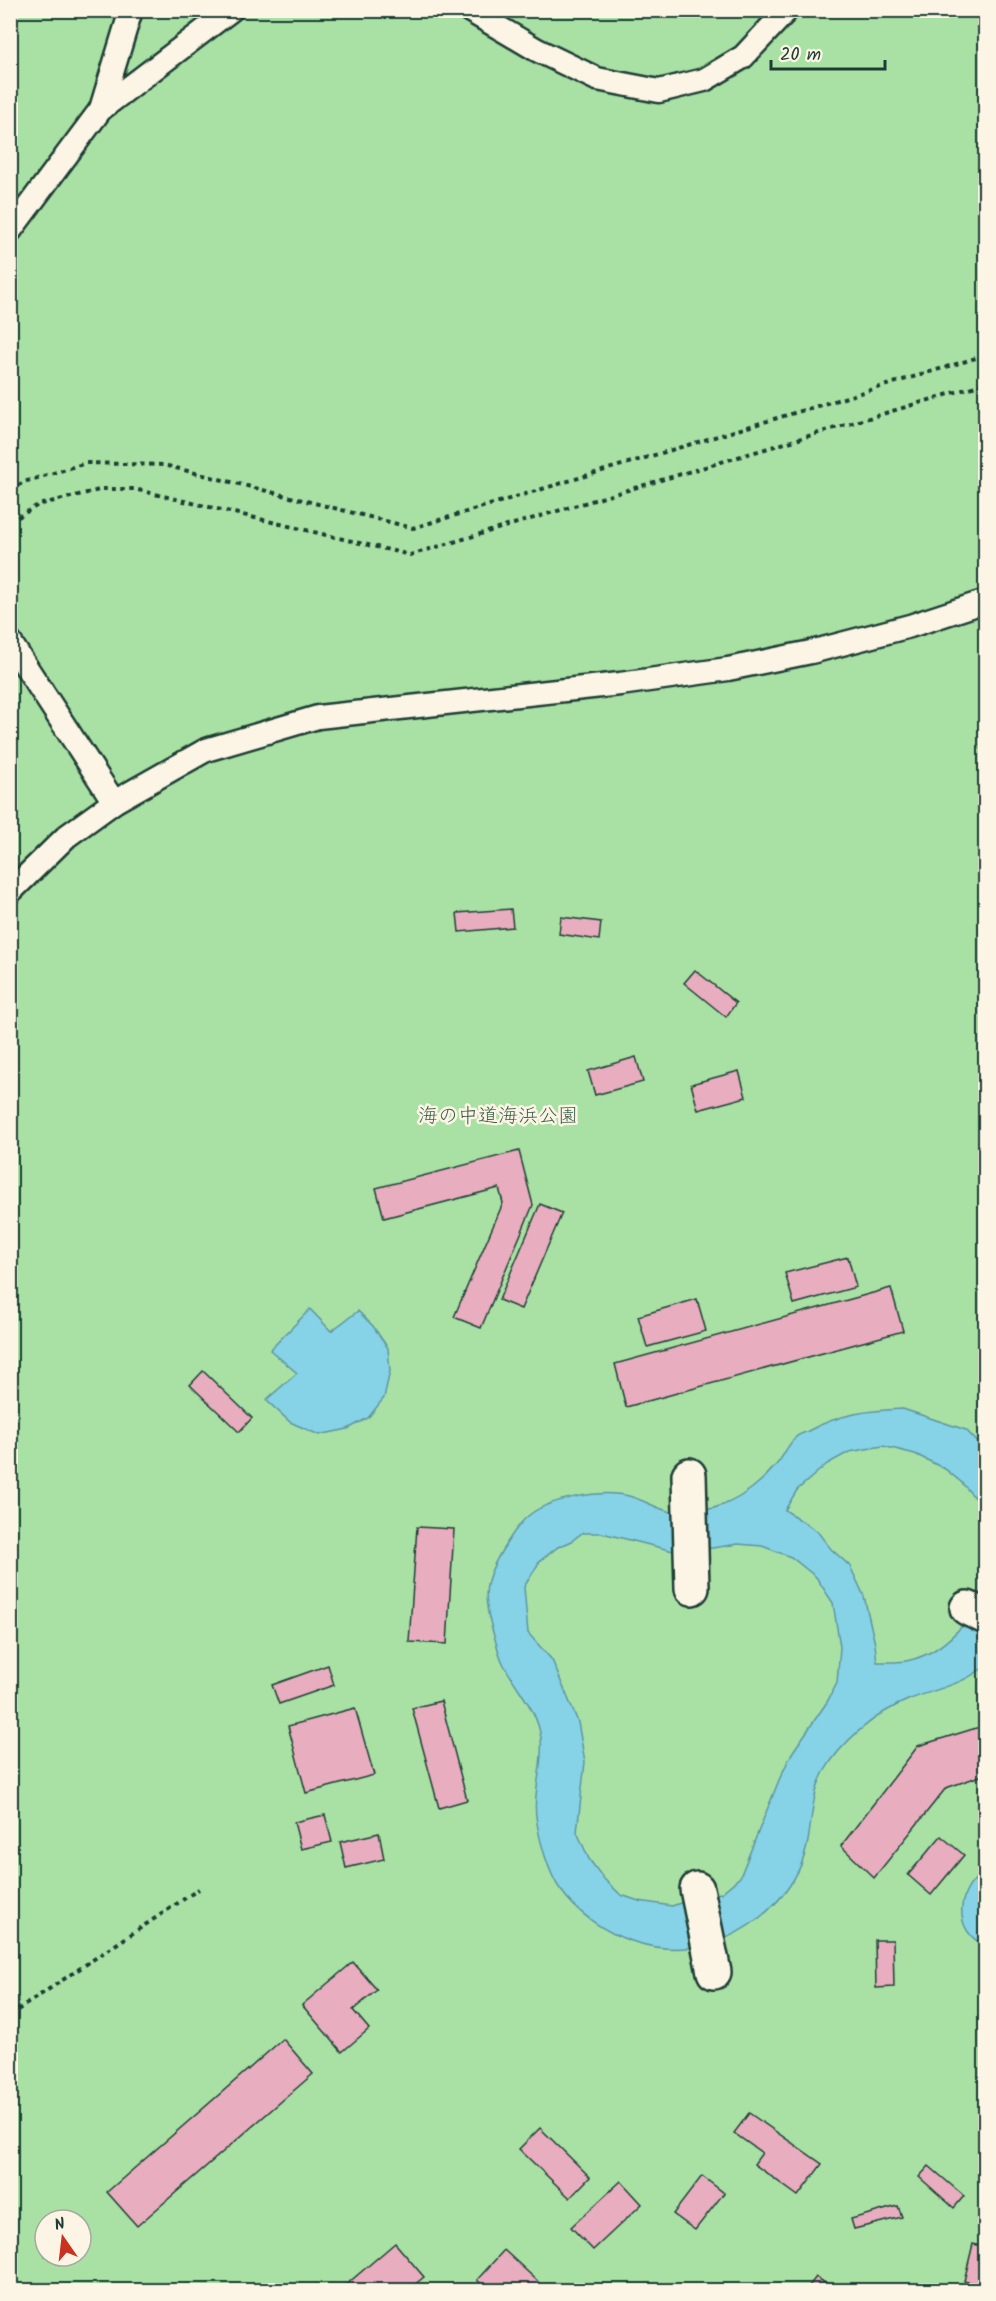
<svg xmlns="http://www.w3.org/2000/svg" width="996" height="2301" font-family="Kalam,'Klee One',sans-serif">
<style>
.green{fill:#a9e1a5;stroke:#648f6c;stroke-width:1.5;fill-rule:evenodd}
.water{fill:#86d2e6;stroke:#5d969f;stroke-width:1.5;fill-rule:evenodd}
.building{fill:#e8aebf;stroke:#1f3d34;stroke-width:1.5}
.lines{fill:none;stroke-linecap:round;stroke-linejoin:round}
.lane-casing{stroke:#1f3d34;stroke-width:27}
.street-casing{stroke:#1f3d34;stroke-width:38}
.path{stroke:#1f3d34;stroke-width:4;stroke-dasharray:4.5 4.5;stroke-linecap:butt}
.lane{stroke:#fcf5e5;stroke-width:22}
.street{stroke:#fcf5e5;stroke-width:33}
.labels{text-anchor:middle;stroke-width:5;stroke-linejoin:round;paint-order:stroke}
.park-label{font-size:20px;fill:#3b5e4b;stroke:#fcf5e5}
</style>
<rect width="100%" height="100%" fill="#f6e0da"/>
<filter id="ink" filterUnits="userSpaceOnUse"><feTurbulence type="fractalNoise" baseFrequency=".0167" numOctaves="2"/><feDisplacementMap in="SourceGraphic" scale="12" xChannelSelector="R" yChannelSelector="G"/><feConvolveMatrix kernelMatrix="1 2 1 2 8 2 1 2 1" color-interpolation-filters="sRGB"/></filter>
<g filter="url(#ink)">
<path class="green" d="M10,11H985V2290H11ZM45,2220H81V2256H45Z"/>
<g class="water">
<path d="M310,1309L331,1331L358,1311L373,1326L388,1348L390,1371L384,1398L368,1418L348,1429L319,1435L290,1422L266,1400L297,1373L270,1350Z"/>
<path d="M903,1409L966,1430L985,1450V1526L980,1504L961,1482L945,1469L915,1454L883,1446L849,1452L827,1464L797,1490L785,1510L817,1531L831,1549L850,1566L864,1596L875,1644L877,1662C888,1662 900,1663 910,1660C942,1653 977,1617 985,1585V1666C963,1685 935,1689 908,1700C876,1713 841,1742 824,1772C812,1793 812,1819 808,1841C800,1886 765,1921 724,1939C666,1963 596,1939 560,1889C549,1874 540,1842 537,1823C531,1796 544,1766 541,1738C537,1708 516,1689 503,1663C499,1655 497,1645 494,1636C482,1595 482,1581 506,1544C512,1535 519,1523 528,1516C549,1498 603,1489 629,1496C645,1500 660,1511 676,1513C691,1514 711,1510 725,1504C743,1497 763,1481 775,1466C783,1458 787,1445 796,1437C799,1434 804,1433 808,1431C839,1414 869,1410 903,1409ZM582,1533H602L681,1553L738,1544L762,1546L791,1557L816,1577L833,1603L840,1647L837,1683L827,1702L792,1753L779,1780L740,1877L721,1893L700,1896L672,1906L639,1901L621,1895L603,1878L589,1859L577,1832L585,1762L578,1722L552,1660L528,1633L524,1587L540,1561L558,1547L570,1542Z"/>
<path d="M985,1872V1945C952,1932 956,1888 985,1872Z"/>
</g>
<g class="building">
<path d="M511,909L513,927L459,932L457,913Z"/>
<path d="M561,917L601,922L599,940L559,934Z"/>
<path d="M695,970L736,1003L726,1017L684,983Z"/>
<path d="M636,1057L643,1082L595,1095L588,1071Z"/>
<path d="M739,1071L746,1097L698,1110L691,1084Z"/>
<path d="M519,1151L533,1205L481,1328L454,1317L503,1203L499,1188L384,1218L376,1188Z"/>
<path d="M540,1204L562,1213L521,1309L499,1300Z"/>
<path d="M848,1257L856,1287L794,1304L785,1273Z"/>
<path d="M891,1288L903,1331L626,1407L615,1364Z"/>
<path d="M697,1299L706,1331L647,1347L638,1316Z"/>
<path d="M986,1329V1343L979,1340Z"/>
<path d="M203,1371L252,1418L239,1432L190,1385Z"/>
<path d="M417,1527L454,1529L447,1644L409,1642Z"/>
<path d="M328,1665L334,1685L279,1704L272,1685Z"/>
<path d="M441,1701L467,1800L439,1808L412,1708Z"/>
<path d="M355,1708L374,1775L306,1793L288,1726Z"/>
<path d="M986,1725V1774L946,1788L874,1878L841,1846L918,1746Z"/>
<path d="M325,1815L332,1842L301,1849L294,1822Z"/>
<path d="M379,1833L384,1859L346,1868L340,1842Z"/>
<path d="M941,1836L964,1855L931,1895L908,1875Z"/>
<path d="M875,1940H893L894,1987L876,1988Z"/>
<path d="M353,1962L377,1990L353,2010L369,2029L342,2052L302,2005Z"/>
<path d="M283,2039L313,2074L137,2226L107,2192Z"/>
<path d="M749,2113L822,2164L798,2196L754,2164L762,2153L734,2133Z"/>
<path d="M540,2128L590,2177L570,2198L519,2149Z"/>
<path d="M929,2166L964,2196L954,2208L919,2177Z"/>
<path d="M702,2176L724,2193L695,2230L673,2214Z"/>
<path d="M621,2181L642,2204L593,2250L571,2227Z"/>
<path d="M898,2206L902,2217L854,2229L851,2219Z"/>
<path d="M395,2243L424,2277L408,2290H340Z"/>
<path d="M973,2244L986,2247V2287L964,2281Z"/>
<path d="M504,2250L543,2286L539,2290H489L477,2280Z"/>
<path d="M816,2277L836,2290H806Z"/>
</g>
<g class="lines">
<defs>
<g id="lane">
<path d="M469,10L537,50L597,79L659,91L704,80L743,57L787,10"/>
<path d="M101,109L131,10"/>
<path d="M10,231L101,109L231,10"/>
<path d="M10,642L114,802"/>
<path d="M10,892L67,836L114,802L206,750L318,717L620,684L728,669L811,652L910,626L986,601"/>
</g>
<g id="street">
<path d="M689,1475L692,1588"/>
<path d="M967,1608L986,1617"/>
<path d="M697,1889L714,1972"/>
</g>
</defs>
<use href="#lane" class="lane-casing"/>
<use href="#street" class="street-casing"/>
<g class="path">
<path d="M10,490L24,482L86,463L164,465L413,528L986,355"/>
<path d="M10,522L38,505L103,489H134L410,555L986,383"/>
<path d="M10,2015L199,1889"/>
</g>
<use href="#lane" class="lane"/>
<use href="#street" class="street"/>
</g>
</g>
<g class="labels">
<g class="park-label">
<text x="498" y="1122">海の中道海浜公園</text>
</g>
</g>
<rect width="996" height="2301" fill="none" stroke="#fcf5e5" stroke-width="36"/>
<rect x="18" y="18" width="960" height="2265" fill="none" stroke="#1f3d34" stroke-width="2" filter="url(#ink)"/>
<g transform="translate(63 2238) rotate(346)"><circle r="28" fill="#fcf5e5" stroke="#a4ab9e" stroke-width="1.5"/>
<path d="M0-4.5L10 22L0 15L-10 22Z" fill="#c8321e"/>
<text y="-9" font-size="16" font-weight="bold" text-anchor="middle" fill="#1f3d34">N</text>
</g>
<path d="M771 60v9h114v-9" fill="none" stroke="#1f3d34" stroke-width="3"/>
<text x="780" y="60" font-size="18" fill="#1f3d34" stroke="#fcf5e5" stroke-width="4.5" paint-order="stroke">20 m</text>
</svg>
